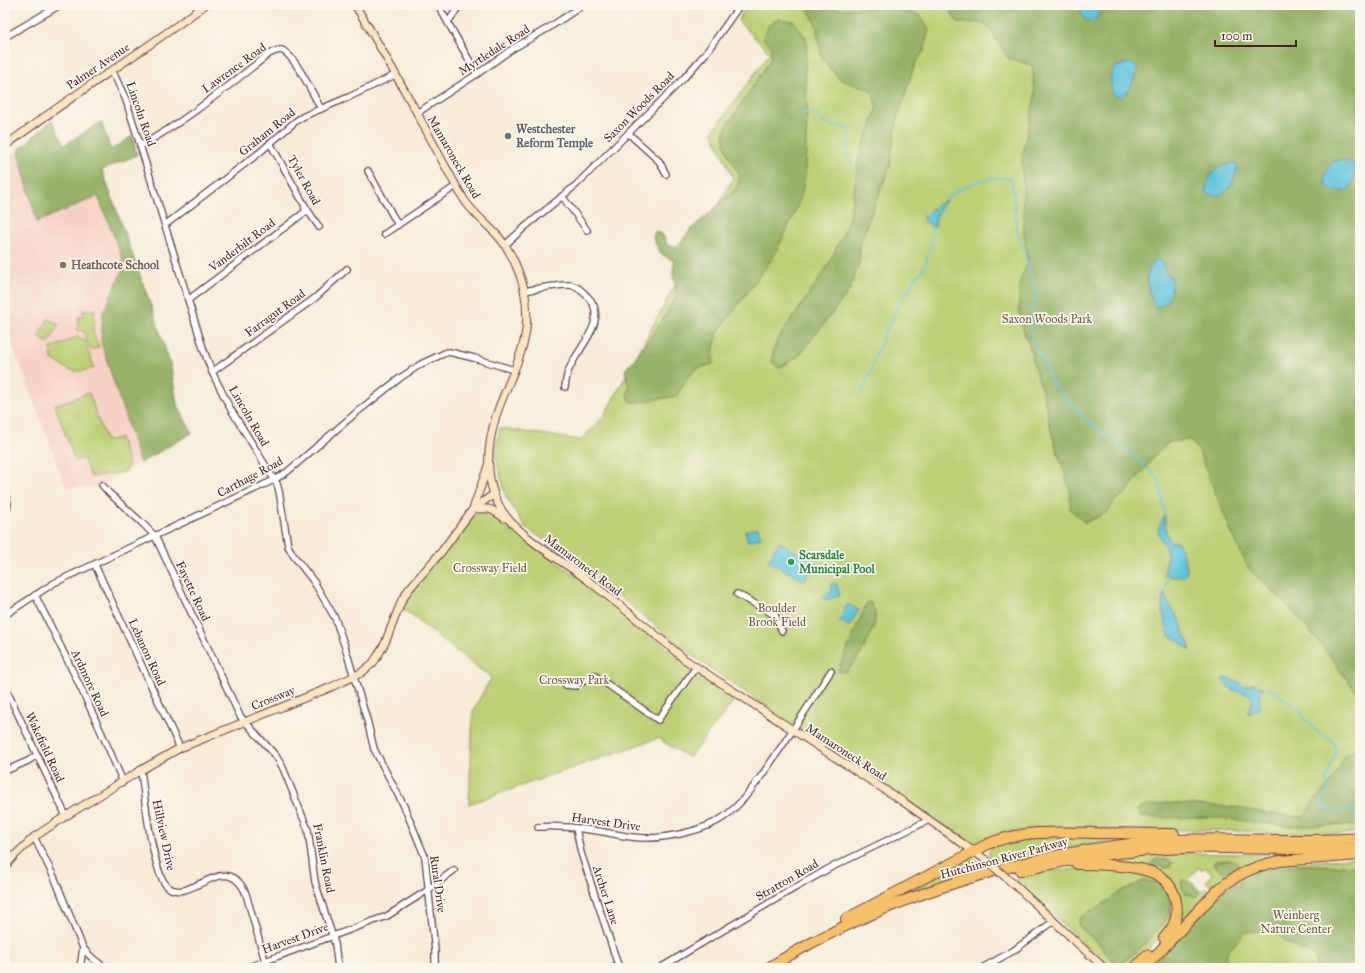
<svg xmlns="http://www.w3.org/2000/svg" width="1365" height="973" font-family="'IM FELL Great Primer',serif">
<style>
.built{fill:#f6d2c4}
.green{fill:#bcd074;stroke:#837850}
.forest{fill:#95b266;stroke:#706848}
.water{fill:#5ec3dc;stroke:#547184}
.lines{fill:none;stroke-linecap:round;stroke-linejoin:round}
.stream{stroke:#5ec3dc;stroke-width:1.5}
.street-casing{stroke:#643e45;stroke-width:8}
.secondary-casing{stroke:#643e45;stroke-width:9}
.highway-casing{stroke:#643e45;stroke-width:12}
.street{stroke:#fff;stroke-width:5.5}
.secondary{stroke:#fbe6c4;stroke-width:7}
.highway{stroke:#f5c16b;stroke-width:10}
.secondary-bridge-casing{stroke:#643e45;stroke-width:9;stroke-linecap:butt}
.secondary-bridge{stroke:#fbe6c4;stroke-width:7}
.worship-dot{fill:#6b7280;stroke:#fbf7ec;stroke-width:1.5}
.education-dot{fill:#8d6e63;stroke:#fbf7ec;stroke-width:1.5}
.leisure-dot{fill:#2e9e5b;stroke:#fbf7ec;stroke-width:1.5}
.labels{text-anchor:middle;stroke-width:3.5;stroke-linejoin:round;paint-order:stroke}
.street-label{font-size:12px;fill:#4a1f2b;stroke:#fbf7ec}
.worship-label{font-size:12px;font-weight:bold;fill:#5b616d;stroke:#fbf7ec;text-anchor:start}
.education-label{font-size:12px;font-weight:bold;fill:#785e54;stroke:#fbf7ec;text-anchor:start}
.park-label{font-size:12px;fill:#6c5441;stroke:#fbf7ec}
.leisure-label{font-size:12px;font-weight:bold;fill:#27864d;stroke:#fbf7ec;text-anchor:start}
</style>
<rect width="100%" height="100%" fill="#fbf7ec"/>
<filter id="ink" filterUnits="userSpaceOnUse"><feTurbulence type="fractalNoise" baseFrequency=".025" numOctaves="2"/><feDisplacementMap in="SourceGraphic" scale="8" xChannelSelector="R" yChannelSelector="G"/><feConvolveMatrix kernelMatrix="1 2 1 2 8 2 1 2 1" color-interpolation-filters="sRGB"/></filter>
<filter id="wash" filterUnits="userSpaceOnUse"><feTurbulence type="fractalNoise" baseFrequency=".012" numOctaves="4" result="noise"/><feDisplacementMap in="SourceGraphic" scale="16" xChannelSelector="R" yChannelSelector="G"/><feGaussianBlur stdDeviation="0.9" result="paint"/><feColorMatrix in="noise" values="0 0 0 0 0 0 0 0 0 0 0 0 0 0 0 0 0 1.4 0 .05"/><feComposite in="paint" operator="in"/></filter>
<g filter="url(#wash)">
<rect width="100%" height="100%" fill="#f6ecd8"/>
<path class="built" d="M18,151L37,222L98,196L125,265L103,313L101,342L140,463L98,487H66L5,325V159Z"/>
<g class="green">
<path d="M747,5H1360V820H1245L1288,826L1360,825V832L1344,834H1288L1245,831L1196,830L1036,829L1000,834L980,843L972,844L803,732L694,657L574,560L525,527L506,497L495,454L500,428L581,440L604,416L733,178L712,132L770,53L738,21Z"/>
<path d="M83,310H95L93,332L99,347L91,350L83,331L77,330L79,316H83Z"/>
<path d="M48,319L59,325L48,343L38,337Z"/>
<path d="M77,337L85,341L94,368C72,374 70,371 52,359L51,348Z"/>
<path d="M89,393L106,441L120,438L129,465L125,472L91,477L84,461L85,458L75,461L55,405Z"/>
<path d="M482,507L608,599L672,652L736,698L689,758L658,738L469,804L473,710L491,678L403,609L417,584Z"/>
<path d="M1055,834L1120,837L1121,839V840L1039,853L1003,866L996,860H991C988,855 988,852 991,847L1022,838Z"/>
<path d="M1179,853L1318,855L1288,858L1214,889L1206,882L1212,874L1205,867L1202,870L1199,867L1188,879L1201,891L1207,889L1212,892L1179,927L1175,887L1116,862V859Z"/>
<path d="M973,857L988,870L927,888L889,902Z"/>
<path d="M1360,857V864L1352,866L1299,865L1148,968L1213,897L1246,874L1283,864Z"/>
<path d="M1095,868L1131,871L1159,879L1170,891L1173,918L1165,932L1129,968H1109L1023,888L1020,883L1015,878L1044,871Z"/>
<path d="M1277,871L1341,968H1208Z"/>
</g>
<g class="forest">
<path d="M817,5L835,9L885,8L920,15L929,29L924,51L915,64L897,120L890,166L860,243V261L849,291L799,356L779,368L771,361L776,342L826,269L846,228L852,204L859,158L877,107L871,90L841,80L822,59L816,25L808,8Z"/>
<path d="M952,5H1080V10L1096,20L1103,5H1360V697L1323,647L1290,608L1249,569L1232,534L1199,452L1191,440L1169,442L1157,453L1125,494L1114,501L1109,511L1085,523L1070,509V490L1052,435L1044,397L1033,363L1030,348L1024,332L1019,312V293L1021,277L1028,264L1024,235L1022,157L1035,96L1032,65L1008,58L990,29L983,23H958C954,18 949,11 952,5Z"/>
<path d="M778,19L794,21L806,38L807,51L805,70L807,107L805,175L802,193L794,215L773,258L718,332L714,348L713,364L696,369L685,382L677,396L641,402H631L627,395L629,388L625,370C645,347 662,322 677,295L673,275L674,261L660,253L653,238L655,231L663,235L668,246H678L689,231L737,188L740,175C730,158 721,147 726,127L771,59V46L763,39L769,25Z"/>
<path d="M52,120L64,145L101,122L111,150L132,136L137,155L102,170L154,314L171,367L177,404L192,433L140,463L101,342L103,313L125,265L98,196L37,222L18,151Z"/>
<path d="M867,602L871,603C873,607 876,613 875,618C874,634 858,661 846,672L838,671Z"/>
<path d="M1352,751H1360V825L1288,826L1210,817L1166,818L1140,817L1137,811L1139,808L1165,803L1233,807L1279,815L1304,817L1313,803L1334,778L1344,756Z"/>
<path d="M1157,859L1167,860L1172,862L1171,866L1166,868L1158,866L1153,867L1151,864L1153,861Z"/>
<path d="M1231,860L1238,862L1239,865L1238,868L1224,872L1220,870L1214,865L1215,861Z"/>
<path d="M972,862L978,863L979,867C972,874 959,875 950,874L949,871Z"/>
<path d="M1360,864V968H1316L1315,955C1296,949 1288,945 1274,930L1245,932L1226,954L1225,968H1148L1224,891L1260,871L1299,865L1352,866Z"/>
<path d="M1183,880L1188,882L1199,892L1198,896L1196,897L1186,894L1181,884V881Z"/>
<path d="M1143,881C1154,881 1165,883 1168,894C1170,900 1172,907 1170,912C1168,919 1163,923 1160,927C1148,942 1135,955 1118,964L1110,958L1099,944L1078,925L1080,918L1088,912L1103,904L1122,891Z"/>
</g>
<g class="water">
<path d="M1080,5H1103L1096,20L1089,21L1085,19L1080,10Z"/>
<path d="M1127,63H1134L1137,67C1135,79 1131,89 1122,97L1113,95C1110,84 1109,77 1115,67Z"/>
<path d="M1338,160L1351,161L1355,170V176L1349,190L1345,191H1334L1325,184V175L1330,164Z"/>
<path d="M1234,163L1238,165C1236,175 1231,191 1220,195C1217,196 1213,195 1210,195L1206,192C1208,172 1217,167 1234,163Z"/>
<path d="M947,199C942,207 935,215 935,226L932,227L930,224L923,220V217L939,204Z"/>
<path d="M1154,260H1158L1162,264L1166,274L1171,276C1172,291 1173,304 1156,307C1151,300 1146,284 1147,276C1148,271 1152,265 1154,260Z"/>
<path d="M1165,515C1165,524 1165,535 1171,542H1178C1179,544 1187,566 1187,568C1188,572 1186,574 1183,577C1176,578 1170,576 1164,575C1166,567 1169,555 1165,547C1163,541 1159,536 1158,529Z"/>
<path d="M758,528L761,538L748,541L745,531Z"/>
<path d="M779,542L815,563L804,581L768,561Z"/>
<path d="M836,583L840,596L825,600L824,595L832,592L831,584Z"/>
<path d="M1165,591L1166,599L1168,603L1180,620L1183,631L1191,650C1183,646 1177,638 1169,636C1166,624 1158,603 1165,591Z"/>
<path d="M848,604L859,610L849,626L839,621Z"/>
<path d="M1225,678L1238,682L1243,686L1254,684L1265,688L1261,690L1259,699L1260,708L1248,714V712C1260,689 1245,696 1231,689C1227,687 1225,682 1222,679Z"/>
</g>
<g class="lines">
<g class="stream">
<path d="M801,112L818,115C820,117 821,121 824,123C832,130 846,122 850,132L848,153L852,166"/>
<path d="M945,200C964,183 984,177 1009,178L1012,183L1017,230L1035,287L1031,336L1053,384L1090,423L1140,461L1159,480L1165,515"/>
<path d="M863,392L862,389L865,386L866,380L870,375L876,353L882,342L883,335L889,325L903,297L910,289L913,281L922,271L925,266L932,239L933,226"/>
<path d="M1165,593L1168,575"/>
<path d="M1264,688L1276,692L1284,699L1290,702L1301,712L1304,719L1309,723L1317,732L1332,740L1335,745L1336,753L1329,770L1326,783L1328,790L1327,795L1323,801V807C1335,815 1340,808 1354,812L1358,824L1357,831"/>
</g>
</g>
</g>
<g filter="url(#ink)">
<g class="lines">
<defs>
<g id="street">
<path d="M438,5L477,74"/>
<path d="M448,22L460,5"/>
<path d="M5,37L60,5"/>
<path d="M112,70L126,100L204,351L212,372L230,408L277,484L279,491L288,546L293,555L314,582L335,618L345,647L367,720L374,749L404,806L425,857L435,951V968"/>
<path d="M417,113L477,74L512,49L550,27L583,5"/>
<path d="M629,134L659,161L666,174"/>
<path d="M270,143L305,206L319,227"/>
<path d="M140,146C186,121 228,86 269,54C273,52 277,50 281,50C294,53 314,96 321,109"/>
<path d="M368,171L398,225"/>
<path d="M562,196L587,230"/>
<path d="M165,225L259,153L296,121L304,116L349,97L395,75"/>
<path d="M384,234L456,186"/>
<path d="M505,245L525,227L576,185L683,79L706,53L740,5"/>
<path d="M524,291C536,289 559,284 570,285C578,286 583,292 588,297C611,321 575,350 568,372C566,377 566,382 565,387"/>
<path d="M188,300L305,212V206"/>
<path d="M212,372L315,298L347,269"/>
<path d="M102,485L108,492L140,521L155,536L240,716L276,756L283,768L308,830L315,882L335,944L338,968"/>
<path d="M5,494L8,504L5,515"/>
<path d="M95,565L180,748"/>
<path d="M737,594L775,615L782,631"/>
<path d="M35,595C66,656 96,718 123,782"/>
<path d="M5,615L54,583L274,480L287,472L357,412L400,378L421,364L445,353L449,352L474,358L514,370"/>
<path d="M566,685L576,686L594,675L658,720L696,667"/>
<path d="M5,687L66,816"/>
<path d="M141,770C144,792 152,872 167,886C189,907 226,847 246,894L265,961"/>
<path d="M5,771L28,761L37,755"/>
<path d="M538,827C555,826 573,827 590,830C609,832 627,838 646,838C669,838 706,830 724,817C744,802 757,782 771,762C792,732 811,702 831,671"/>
<path d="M576,828L581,853L619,968"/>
<path d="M34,837L55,879L83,948C90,957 97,963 107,968"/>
<path d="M80,968L83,948"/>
<path d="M246,968L387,916L428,890L454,870"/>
<path d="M660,968L786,893L828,869L929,820"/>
<path d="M982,968L1013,951L1054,921"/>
</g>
<g id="secondary">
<path d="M355,5C377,40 397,77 417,113C433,142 447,172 465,201C474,214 487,224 498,236C511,251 519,270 524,289C527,305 528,325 524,341C518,367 504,391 496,416C487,446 484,481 501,509C516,534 557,558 581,575C616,602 651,630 684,659L902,801L986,860"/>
<path d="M5,146C70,96 140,54 205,5"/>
<path d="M473,509L488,466"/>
<path d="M474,509C490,508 491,508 504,518"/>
<path d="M5,867L13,857L34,837L66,816L141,770L180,748L329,688L361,673L373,663L377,657L385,643L402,600L409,589L442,551L473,509L494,494"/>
<path d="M1017,887L1104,968"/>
</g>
<g id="highway">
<path d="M1077,864C1098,864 1139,865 1158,875C1168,881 1174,891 1176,902C1179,916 1174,928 1164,938"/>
<path d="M1021,871C1075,857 1131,850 1186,848C1244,847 1302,851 1360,848"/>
<path d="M846,919L988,844C1022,830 1058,832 1094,833C1120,833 1147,834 1174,834"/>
<path d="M768,968C884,896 1038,848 1174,840C1236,837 1298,843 1360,838"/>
<path d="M1135,968L1147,955"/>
<path d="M1144,968L1218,890C1236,874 1257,865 1280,861L1360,855"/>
</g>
</defs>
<use href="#street" class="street-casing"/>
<use href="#secondary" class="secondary-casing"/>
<use href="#highway" class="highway-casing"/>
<use href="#street" class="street"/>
<use href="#secondary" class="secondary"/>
<use href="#highway" class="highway"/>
<defs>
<path id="secondary-bridge" d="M986,860L1017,887"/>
</defs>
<use href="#secondary-bridge" class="secondary-bridge-casing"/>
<use href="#secondary-bridge" class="secondary-bridge"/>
</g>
</g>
<circle class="worship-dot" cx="508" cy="136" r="4"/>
<circle class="education-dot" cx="63" cy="265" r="4"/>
<circle class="leisure-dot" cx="791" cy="562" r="4"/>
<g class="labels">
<g class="street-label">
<text transform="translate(494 50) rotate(-33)" y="4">Myrtledale Road</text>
<text transform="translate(98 66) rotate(-34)" y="4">Palmer Avenue</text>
<text transform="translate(234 68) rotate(-36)" y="4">Lawrence Road</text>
<text transform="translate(639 107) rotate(-45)" y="4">Saxon Woods Road</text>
<text transform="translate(141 114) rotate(71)" y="4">Lincoln Road</text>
<text transform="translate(267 132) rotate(-39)" y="4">Graham Road</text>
<text transform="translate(454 157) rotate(60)" y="4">Mamaroneck Road</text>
<text transform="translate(304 180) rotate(61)" y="4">Tyler Road</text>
<text transform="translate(242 245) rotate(-37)" y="4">Vanderbilt Road</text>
<text transform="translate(275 313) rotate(-36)" y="4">Farragut Road</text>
<text transform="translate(249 416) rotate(60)" y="4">Lincoln Road</text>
<text transform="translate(250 477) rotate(-28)" y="4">Carthage Road</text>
<text transform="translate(583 565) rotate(37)" y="4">Mamaroneck Road</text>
<text transform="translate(193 591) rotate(65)" y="4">Fayette Road</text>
<text transform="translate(147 652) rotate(65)" y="4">Lebanon Road</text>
<text transform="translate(90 683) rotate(65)" y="4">Ardmore Road</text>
<text transform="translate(273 698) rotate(-22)" y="4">Crossway</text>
<text transform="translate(45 747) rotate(65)" y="4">Wakefield Road</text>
<text transform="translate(846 752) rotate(33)" y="4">Mamaroneck Road</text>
<text transform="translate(606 822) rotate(8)" y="4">Harvest Drive</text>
<text transform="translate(164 835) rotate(78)" y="4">Hillview Drive</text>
<text transform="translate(324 858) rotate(79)" y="4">Franklin Road</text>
<text transform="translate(1004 858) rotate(-15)" y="4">Hutchinson River Parkway</text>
<text transform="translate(787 880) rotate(-30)" y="4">Stratton Road</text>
<text transform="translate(438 884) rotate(82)" y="4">Rural Drive</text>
<text transform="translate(606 895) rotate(72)" y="4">Archer Lane</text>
<text transform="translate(295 938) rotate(-20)" y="4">Harvest Drive</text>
</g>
<g class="worship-label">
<text x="516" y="133">Westchester<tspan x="516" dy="14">Reform Temple</tspan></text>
</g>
<g class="education-label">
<text x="71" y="269">Heathcote School</text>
</g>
<g class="park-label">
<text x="1047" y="323">Saxon Woods Park</text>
<text x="490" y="572">Crossway Field</text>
<text x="777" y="612">Boulder<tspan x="777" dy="14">Brook Field</tspan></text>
<text x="574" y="684">Crossway Park</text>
<text x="1296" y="919">Weinberg<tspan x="1296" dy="14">Nature Center</tspan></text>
</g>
<g class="leisure-label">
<text x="799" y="559">Scarsdale<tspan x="799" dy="14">Municipal Pool</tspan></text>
</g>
</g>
<rect width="1365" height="973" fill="none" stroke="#fbf7ec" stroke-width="20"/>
<path d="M1215 40v6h81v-6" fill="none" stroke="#4a1f2b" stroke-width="2"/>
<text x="1221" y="40" font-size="12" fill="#4a1f2b" stroke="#fbf7ec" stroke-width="3" paint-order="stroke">100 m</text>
</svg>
